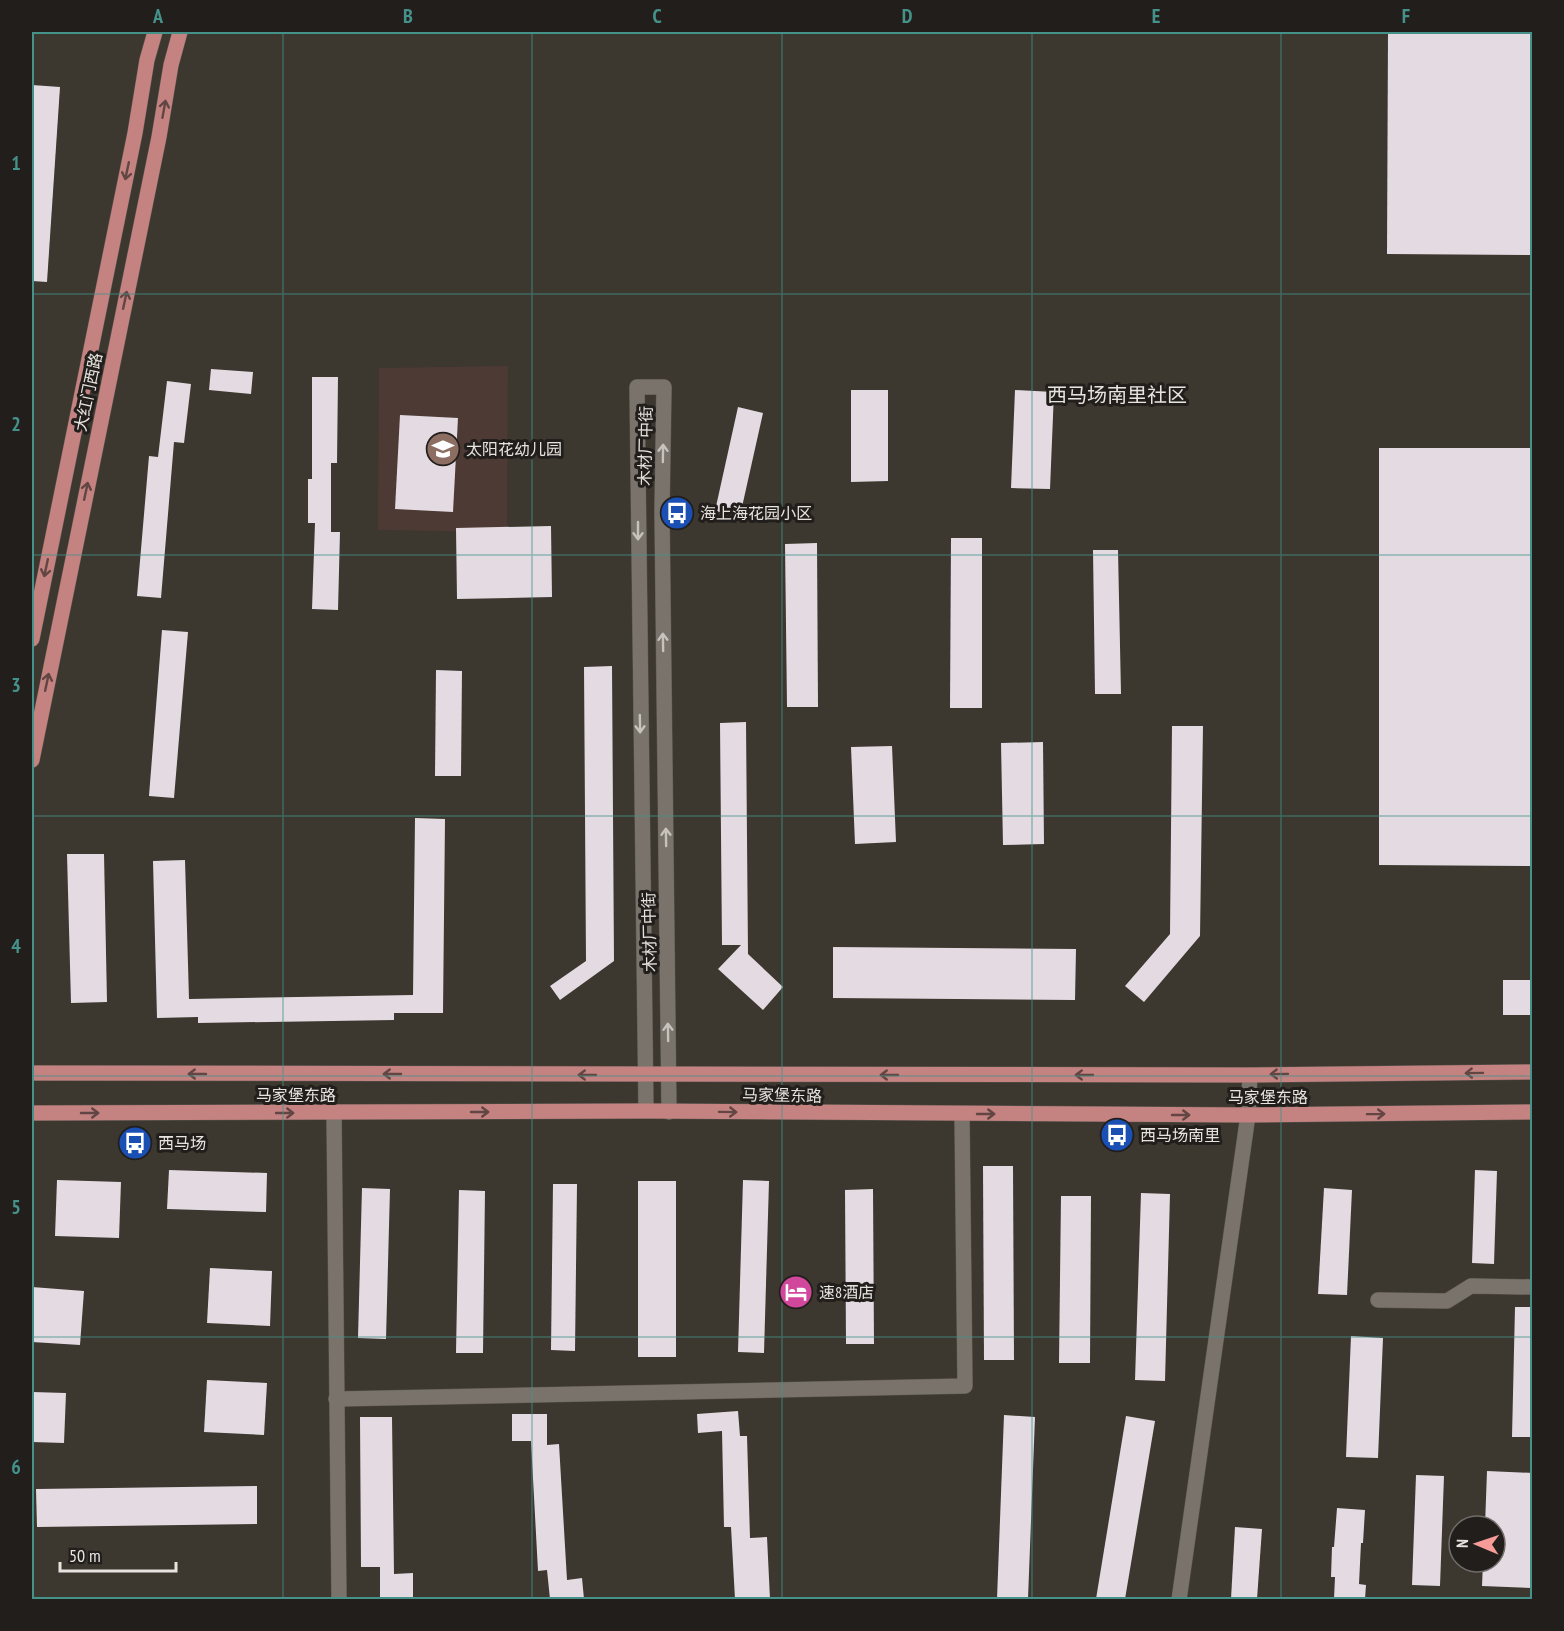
<svg xmlns="http://www.w3.org/2000/svg" width="1564" height="1631" font-family="'PT Sans Narrow','Noto Sans SC',sans-serif">
<style>
.industrial{fill:#4e3a34}
.building{fill:#e4dbe2}
.lines{fill:none;stroke-linecap:round;stroke-linejoin:round}
.minor-casing{stroke:#5a554f;stroke-width:16}
.major-casing{stroke:#5a554f;stroke-width:16}
.minor{stroke:#79736b;stroke-width:15}
.major{stroke:#c48280;stroke-width:15}
.oneway{stroke:#624643}
.oneway2{stroke:#c6c2bc}
.grid{fill:none;stroke:#45928a;stroke-width:1.5;stroke-opacity:0.55}
.labels{text-anchor:middle;stroke-width:6;stroke-linejoin:round;paint-order:stroke}
.street-label{font-size:16px;fill:#e7e4df;stroke:#211e1b}
.poi-label{font-size:16px;fill:#e7e4df;stroke:#211e1b;text-anchor:start}
.quarter-label{font-size:20px;fill:#e7e4df;stroke:#211e1b}
.neatline{fill:none;stroke:#45928a;stroke-width:2}
.grid-label{font-size:20px;text-anchor:middle;font-weight:bold;fill:#45928a}
</style>
<rect width="100%" height="100%" fill="#3c372f"/>
<path class="industrial" d="M508,366L507,532L378,530L379,368Z"/>
<g class="building">
<path d="M1388,32H1533V255L1387,254Z"/>
<path d="M32,85L60,87L47,282L32,281Z"/>
<path d="M211,369L253,372L251,394L209,390Z"/>
<path d="M312,377H338L337,463H331V532H340L338,610L312,609L315,523H308V479H312Z"/>
<path d="M167,381L191,384L184,443L174,442L161,598L137,596L149,456L158,457Z"/>
<path d="M851,390H888V481L851,482Z"/>
<path d="M1015,390L1054,392L1050,489L1011,488Z"/>
<path d="M738,407L763,413L740,516L715,511Z"/>
<path d="M400,415L458,418L453,512L395,509Z"/>
<path d="M1379,448H1533V866L1379,865Z"/>
<path d="M551,526L552,597L457,599L456,528Z"/>
<path d="M951,538H982V708H950Z"/>
<path d="M817,543L818,707H787L785,544Z"/>
<path d="M1093,550H1118L1121,694H1095Z"/>
<path d="M162,630L188,632L174,798L149,796Z"/>
<path d="M612,666L614,961L560,1000L550,986L586,961L584,667Z"/>
<path d="M436,670L462,671L461,776H435Z"/>
<path d="M746,722L748,954L783,987L763,1010L718,969L741,945H722L720,723Z"/>
<path d="M1172,726H1203L1200,936L1144,1002L1125,986L1170,934Z"/>
<path d="M1043,742L1044,844L1003,845L1001,743Z"/>
<path d="M892,746L896,842L855,844L851,747Z"/>
<path d="M415,818L445,819L443,1013H394V1020L198,1023V1017L157,1018L153,861L185,860L189,999L413,995Z"/>
<path d="M67,854H104L107,1002L71,1003Z"/>
<path d="M833,947L1076,949L1075,1000L833,998Z"/>
<rect x="1503" y="980" width="30" height="35"/>
<path d="M983,1166H1013L1014,1360H984Z"/>
<path d="M169,1170L267,1173L266,1212L167,1209Z"/>
<path d="M1475,1170L1497,1171L1494,1264L1472,1263Z"/>
<path d="M57,1180L121,1182L119,1238L55,1236Z"/>
<path d="M743,1180L769,1181L764,1353L738,1352Z"/>
<rect x="638" y="1181" width="38" height="176"/>
<path d="M553,1184H577L575,1351L551,1350Z"/>
<path d="M362,1188L390,1189L386,1339L358,1338Z"/>
<path d="M1324,1188L1352,1190L1347,1295L1318,1294Z"/>
<path d="M873,1189L874,1344H846L845,1190Z"/>
<path d="M459,1190L485,1191L483,1353H456Z"/>
<path d="M1141,1193L1170,1194L1165,1381L1135,1380Z"/>
<path d="M1061,1196H1091L1090,1363H1059Z"/>
<path d="M210,1268L272,1271L270,1326L207,1323Z"/>
<path d="M32,1287L84,1291L80,1345L32,1342Z"/>
<path d="M1515,1307H1533V1437H1512Z"/>
<path d="M1351,1336L1383,1338L1378,1458L1346,1457Z"/>
<path d="M207,1380L267,1383L264,1435L204,1432Z"/>
<path d="M32,1392L66,1393L64,1443L32,1442Z"/>
<path d="M738,1411L740,1436H747L750,1538L767,1537L770,1599H735L731,1527H724L722,1431L698,1433L697,1414Z"/>
<path d="M512,1414H547V1445L559,1444L567,1580L582,1578L584,1599H550L547,1570L538,1571L531,1441H512Z"/>
<path d="M1004,1415L1035,1417L1028,1599H997Z"/>
<path d="M1126,1416L1155,1421L1125,1599H1096Z"/>
<path d="M360,1417H392L394,1574L413,1573V1599H380V1567H361Z"/>
<path d="M1487,1471L1533,1473V1588L1482,1586L1483,1562H1495V1526H1485Z"/>
<path d="M1416,1475L1444,1476L1440,1586L1412,1585Z"/>
<path d="M257,1486V1524L37,1527L36,1489Z"/>
<path d="M1337,1508L1365,1510L1363,1543H1361L1359,1584L1366,1585L1365,1599H1334L1335,1577H1331L1332,1547H1334Z"/>
<path d="M1235,1527L1262,1529L1257,1599H1231Z"/>
</g>
<g class="lines">
<defs>
<g id="minor">
<path d="M646,1111L637,387H664L662,511L669,1112"/>
<path d="M334,1113L339,1600"/>
<path d="M1378,1300L1447,1301L1471,1286L1532,1287"/>
<path d="M336,1399L965,1386L962,1114"/>
<path d="M1179,1600L1248,1115L1250,1075"/>
</g>
<g id="major">
<path d="M32,639L135,133L147,60L155,32"/>
<path d="M32,760L159,137L171,65L180,32"/>
<path d="M32,1073L1250,1075L1532,1072"/>
<path d="M32,1113L646,1111L1248,1115L1532,1112"/>
</g>
</defs>
<use href="#minor" class="minor-casing"/>
<use href="#major" class="major-casing"/>
<use href="#minor" class="minor"/>
<use href="#major" class="major"/>
</g>
<defs><path id="oneway-shaft" d="M-6 0H5M1.5-3L5.5 0L1.5 3" fill="none" stroke-width="1.6" stroke-linecap="round" stroke-linejoin="round" transform="scale(1.5)"/></defs>
<g class="oneway">
<use href="#oneway-shaft" transform="translate(164 109) rotate(-80)"/>
<use href="#oneway-shaft" transform="translate(127 171) rotate(102)"/>
<use href="#oneway-shaft" transform="translate(125 300) rotate(-78)"/>
<use href="#oneway-shaft" transform="translate(86 491) rotate(-78)"/>
<use href="#oneway-shaft" transform="translate(46 568) rotate(102)"/>
<use href="#oneway-shaft" transform="translate(47 682) rotate(-78)"/>
<use href="#oneway-shaft" transform="translate(1474 1073) rotate(179)"/>
<use href="#oneway-shaft" transform="translate(197 1074) rotate(-180)"/>
<use href="#oneway-shaft" transform="translate(392 1074) rotate(-180)"/>
<use href="#oneway-shaft" transform="translate(1279 1074) rotate(179)"/>
<use href="#oneway-shaft" transform="translate(587 1075) rotate(-180)"/>
<use href="#oneway-shaft" transform="translate(889 1075) rotate(180)"/>
<use href="#oneway-shaft" transform="translate(1084 1075) rotate(180)"/>
<use href="#oneway-shaft" transform="translate(480 1112)"/>
<use href="#oneway-shaft" transform="translate(728 1112) rotate(1)"/>
<use href="#oneway-shaft" transform="translate(90 1113)"/>
<use href="#oneway-shaft" transform="translate(285 1113)"/>
<use href="#oneway-shaft" transform="translate(986 1114)"/>
<use href="#oneway-shaft" transform="translate(1376 1114) rotate(-1)"/>
<use href="#oneway-shaft" transform="translate(1181 1115)"/>
</g>
<g class="oneway2">
<use href="#oneway-shaft" transform="translate(663 453) rotate(-89)"/>
<use href="#oneway-shaft" transform="translate(638 531) rotate(90)"/>
<use href="#oneway-shaft" transform="translate(663 642) rotate(-91)"/>
<use href="#oneway-shaft" transform="translate(640 724) rotate(89)"/>
<use href="#oneway-shaft" transform="translate(666 837) rotate(-91)"/>
<use href="#oneway-shaft" transform="translate(668 1032) rotate(-91)"/>
</g>
<path class="grid" d="M283,32V1600M532,32V1600M782,32V1600M1032,32V1600M1281,32V1600M32,294H1532M32,555H1532M32,816H1532M32,1076H1532M32,1337H1532"/>
<defs>
<symbol id="school-disc" viewBox="-11 -11 22 22"><circle r="9.5" fill="#8d6e63" stroke="#211e1b"/><path d="M0-5L7-2L0 1L-7-2ZM-4 1L0 2.5L4 1V4Q0 6-4 4Z" fill="#fff"/></symbol>
<symbol id="bus-disc" viewBox="-11 -11 22 22"><circle r="9.5" fill="#1a4fb4" stroke="#211e1b"/><path d="M-5-6H5V4H4V6H2V4H-2V6H-4V4H-5ZM-3.5-4V0h7V-4ZM-3.5 1.2v1.5H-2V1.2ZM2 1.2v1.5H3.5V1.2Z" fill="#fff"/></symbol>
<symbol id="hotel-disc" viewBox="-11 -11 22 22"><circle r="9.5" fill="#d1479c" stroke="#211e1b"/><path d="M-6-4.5h1.5V1H6V5H4.5V3h-9V5H-6ZM-4 0a1.8 1.8 0 1 1 3.6 0ZM.5 0V-2.5h3Q6-2.5 6 0Z" fill="#fff"/></symbol>
</defs>
<g fill-rule="evenodd">
<use href="#school-disc" x="424" y="430" width="38" height="38"/>
<use href="#bus-disc" x="658" y="494" width="38" height="38"/>
<use href="#bus-disc" x="1098" y="1116" width="38" height="38"/>
<use href="#bus-disc" x="116" y="1124" width="38" height="38"/>
<use href="#hotel-disc" x="777" y="1273" width="38" height="38"/>
</g>
<g class="labels">
<g class="street-label">
<text transform="translate(88 392) rotate(-78)" y="6">大红门西路</text>
<text transform="translate(645 446) rotate(-89)" y="6">木材厂中街</text>
<text transform="translate(649 932) rotate(-91)" y="6">木材厂中街</text>
<text x="296" y="1101">马家堡东路</text>
<text transform="translate(782 1095) rotate(1)" y="6">马家堡东路</text>
<text x="1268" y="1103">马家堡东路</text>
</g>
<g class="poi-label">
<text x="466" y="455">太阳花幼儿园</text>
<text x="700" y="519">海上海花园小区</text>
<text x="1140" y="1141">西马场南里</text>
<text x="158" y="1149">西马场</text>
<text x="819" y="1298">速8酒店</text>
</g>
<g class="quarter-label">
<text x="1117" y="402">西马场南里社区</text>
</g>
</g>
<rect width="1564" height="1631" fill="none" stroke="#211e1b" stroke-width="66"/>
<g transform="translate(1477 1544) rotate(272)"><circle r="28" fill="#211e1b" stroke="#706d69" stroke-width="1.5"/>
<path d="M0-4.5L10 22L0 15L-10 22Z" fill="#f59b98"/>
<text y="-9" font-size="16" font-weight="bold" text-anchor="middle" fill="#e7e4df">N</text>
</g>
<path d="M60 1562v9h116v-9" fill="none" stroke="#e7e4df" stroke-width="3"/>
<text x="69" y="1562" font-size="18" fill="#e7e4df" stroke="#211e1b" stroke-width="4.5" paint-order="stroke">50 m</text>
<rect x="33" y="33" width="1498" height="1565" class="neatline"/>
<g class="grid-label">
<text x="158" y="23">A</text>
<text x="408" y="23">B</text>
<text x="657" y="23">C</text>
<text x="907" y="23">D</text>
<text x="1156" y="23">E</text>
<text x="1406" y="23">F</text>
<text x="16" y="170">1</text>
<text x="16" y="431">2</text>
<text x="16" y="692">3</text>
<text x="16" y="953">4</text>
<text x="16" y="1214">5</text>
<text x="16" y="1474">6</text>
</g>
</svg>
